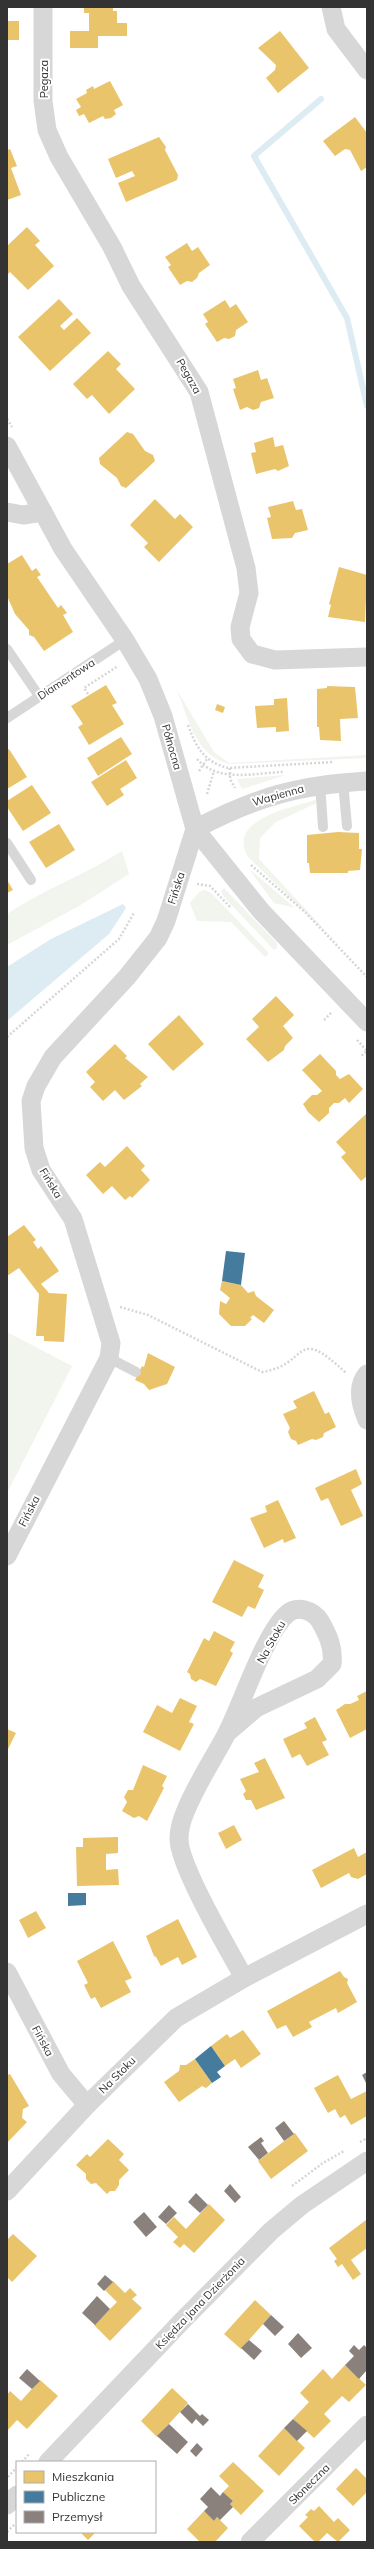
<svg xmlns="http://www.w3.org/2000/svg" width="374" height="2549" font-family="Mulish,sans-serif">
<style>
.green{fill:#f1f5ed}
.water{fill:#ddebf3}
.homes{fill:#e9c46a}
.public{fill:#457b9d}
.industry{fill:#8a817c}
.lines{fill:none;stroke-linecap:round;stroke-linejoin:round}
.stream{stroke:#ddebf3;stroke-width:6}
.path{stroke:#d6d6d6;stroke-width:2.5;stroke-dasharray:2 2;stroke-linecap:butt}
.lane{stroke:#d7d7d7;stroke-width:10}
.street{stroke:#d7d7d7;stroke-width:19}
.labels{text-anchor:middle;stroke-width:4;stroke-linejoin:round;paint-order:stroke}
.street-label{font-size:11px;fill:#333;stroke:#fff}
</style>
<rect width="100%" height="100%" fill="#fff"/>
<g class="green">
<path d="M177,690L214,752L229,763L367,755V758L229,764C195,755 189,720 177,690Z"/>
<path d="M286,775L242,789L237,779Z"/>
<path d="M315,800L317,803L276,822L260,838L259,859L337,943L248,857C226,820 290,808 315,800Z"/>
<path d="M122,851L129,874L79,906L7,945V914C44,889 85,875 122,851Z"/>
<path d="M248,868L295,908L274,903Z"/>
<path d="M224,888L277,943V948L274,950L224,897L221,891Z"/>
<path d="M205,890L211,893L269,953L265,957L231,922L197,921L190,903L199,892Z"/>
<path d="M7,1332L72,1366L7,1493Z"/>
</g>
<path class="water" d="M123,904L126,908L109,934L7,1021V967L51,939Z"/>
<g class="homes">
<path d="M84,7H113V11H117V23H127V36H98V48H70V31H89V13H84Z"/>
<rect x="7" y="21" width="12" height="19"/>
<path d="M280,31L309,68L278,93L266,78L275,70L276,65L258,48Z"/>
<path d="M110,81L123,105L114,110L116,114L111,118L105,119L103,116L89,123L84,114L79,116L76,110L81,107L76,99L87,93L86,90L93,86L94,89Z"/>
<path d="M355,117L367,133V167L361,171L350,150L345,149L335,156L323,141Z"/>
<path d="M159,137L166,147L165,150L178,175L177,180L126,202L118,183L135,176L132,171L116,178L108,159Z"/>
<path d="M10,149L17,166L11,168L21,195L7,200V150Z"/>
<path d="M27,227L40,241L35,245L54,266L28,290L10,272L7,275V246Z"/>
<path d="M187,243L192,251L198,247L210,265L199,273L197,278L192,282L187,281L180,285L168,267L171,265L165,257Z"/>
<path d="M59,299L73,314L60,326L64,330L77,318L91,333L50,371L18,337Z"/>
<path d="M225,300L230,308L236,304L248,322L236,330L235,336L229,339L224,338L217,342L205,324L208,322L203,314Z"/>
<path d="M108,351L121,364L116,369L135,389L109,414L92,395L87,399L73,384Z"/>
<path d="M258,370L261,380L267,378L274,398L261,402L259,408L253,410L247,407L240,410L233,389L236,388L233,379Z"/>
<path d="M127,432L133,434L145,451L153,455L155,461L126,488L121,486L117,478L100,464L99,458Z"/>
<path d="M273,437L275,447L283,445L289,466L278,471L275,469L256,474L251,453L256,452L254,443Z"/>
<path d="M155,499L175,519L180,514L193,527L159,562L144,547L148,543L130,525Z"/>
<path d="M293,501L296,510L302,509L308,530L295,533L292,538L272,539L267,518L271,517L268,507Z"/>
<path d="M22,555L32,571L36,568L41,575L37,577L58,608L61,605L67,613L63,615L73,632L44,651L34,637L29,635V630L15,614L7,596V564Z"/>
<path d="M339,567L367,575L365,622L328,617L331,605L329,604Z"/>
<path d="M106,685L117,703L112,705L124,724L89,745L78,727L83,724L71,706Z"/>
<path d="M327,686L355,687L358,718L340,719L341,741L320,740L319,727H317V689L327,688Z"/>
<path d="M287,698L289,731L276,732V727L257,728L255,706L274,705V699Z"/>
<path d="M217,704L225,707L223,713L215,710Z"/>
<path d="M121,737L132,754L98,776L87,758Z"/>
<path d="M9,749L27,777L7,789V750Z"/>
<path d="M126,760L137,778L120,789L124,795L107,806L91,782Z"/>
<path d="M32,785L51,813L23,831L7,807V801Z"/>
<path d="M59,824L75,850L46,868L29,842Z"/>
<path d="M338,832L359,833V849H362L360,870L348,871V873H310L309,863H307V835Z"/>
<path d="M7,880L13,890L7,893Z"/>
<path d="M276,996L294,1015L283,1026L293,1038L285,1046L284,1050L268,1062L246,1039L259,1027L252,1019Z"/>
<path d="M179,1015L204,1044L173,1071L148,1044Z"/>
<path d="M115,1044L127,1056L125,1058L148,1077L140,1084L142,1086L124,1100L115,1090L103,1101L90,1087L95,1082L86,1072Z"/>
<path d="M320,1054L336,1071V1075L340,1079L349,1074L363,1089L349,1103L345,1098L339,1103H334L329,1108V1113L319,1122L308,1112L303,1104L312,1095H317L322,1091L302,1070Z"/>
<path d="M367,1113V1176L361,1181L341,1157L346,1153L336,1142Z"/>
<path d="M127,1146L145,1166L141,1170L150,1180L132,1198L130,1196L125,1200L112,1186L103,1194L86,1175L100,1162L105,1167Z"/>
<path d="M24,1225L36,1240L33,1242L38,1249L41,1246L59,1271L41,1284L49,1293L67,1294L64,1342L44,1341V1336H36L39,1294L19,1268L7,1276V1237Z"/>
<path d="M222,1281L241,1285L248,1293L254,1291L256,1296L274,1310L264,1323L253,1315L250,1318L252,1319L245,1326H231L219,1314L220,1301L226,1304L230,1298L220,1290Z"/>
<path d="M148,1353L175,1367L167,1384L149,1390L144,1384L135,1380L142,1366L144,1367Z"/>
<path d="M314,1391L325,1414L329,1412L336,1427L324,1433L323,1437L316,1440L312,1439L298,1445L296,1441L291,1439L288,1432L290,1428L283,1414L297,1408L293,1401Z"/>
<path d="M356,1469L362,1484L351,1490L363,1516L341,1526L328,1498L321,1501L315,1488Z"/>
<path d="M278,1500L296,1538L284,1543L283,1539L264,1548L250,1518L267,1512L265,1506Z"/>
<path d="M234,1560L264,1575L258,1587L264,1590L255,1609L248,1606L242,1617L212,1602Z"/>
<path d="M214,1631L235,1642L230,1651L233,1653L216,1686L200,1679L196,1682L191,1679L190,1674L187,1672L204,1638L209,1641Z"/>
<path d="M367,1691V1729L350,1738L336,1710L345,1704H350L359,1700L357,1696Z"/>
<path d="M180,1698L197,1706L189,1722L194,1724L180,1751L143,1732L157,1705L172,1713Z"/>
<path d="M315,1717L327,1740L322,1742L329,1755L307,1766L300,1754L292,1758L283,1739L307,1728L304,1723Z"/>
<path d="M7,1729L16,1733L7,1751Z"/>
<path d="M265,1758L285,1798L256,1810L251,1800H246L243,1794L246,1791L240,1779L259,1772L254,1763Z"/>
<path d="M143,1765L167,1776L162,1786L164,1788L147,1821L139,1816L134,1818L122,1811L127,1802L124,1797L128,1790H133Z"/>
<path d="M234,1825L242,1840L226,1849L218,1833Z"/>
<path d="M118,1837V1853L106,1854V1870L118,1869L119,1885L77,1886L76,1847H83V1838Z"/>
<path d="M354,1848L358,1857L367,1852V1874L358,1879L351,1877L349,1873L321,1888L312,1870Z"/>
<path d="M36,1911L46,1928L28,1938L19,1920Z"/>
<path d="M178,1919L197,1957L182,1965L178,1957L161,1966L156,1957L154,1956L146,1936Z"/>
<path d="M113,1941L132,1978L125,1981L131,1992L101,2008L95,1997L91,1999L84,1985L88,1983L77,1961Z"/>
<path d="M340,1971L344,1977L348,1979L347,1983L357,2002L338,2013L336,2008L309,2022L312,2027L293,2037L286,2025L277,2029L267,2011Z"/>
<path d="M243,2030L261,2054L241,2068L235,2059L225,2066L211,2046L227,2034L230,2038Z"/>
<path d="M195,2059L212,2083L206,2088L202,2086L179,2102L164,2082L179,2071L180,2065H186Z"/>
<path d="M10,2074L29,2106L23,2109L22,2118L27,2122L7,2143V2075Z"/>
<path d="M338,2075L351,2099L367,2091V2116L351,2125L345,2115L340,2118L335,2109L328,2113L314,2088Z"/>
<path d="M295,2133L308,2151L271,2179L258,2161Z"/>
<path d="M108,2139L124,2154L119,2160L129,2170L119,2180V2185L115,2191H110L107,2194L96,2183L91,2184L86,2179V2174L76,2165L87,2154L90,2157Z"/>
<path d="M209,2204L225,2220L194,2253L184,2244L180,2248L173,2242L178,2237L166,2225L174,2217L186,2229Z"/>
<path d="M366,2220L367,2248L351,2260L361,2274L353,2280L342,2264L338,2267L334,2261L337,2259L329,2248Z"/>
<path d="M13,2234L37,2256L12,2282L7,2277V2240Z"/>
<path d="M113,2281L125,2293L130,2288L137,2295L132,2299L142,2308L110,2341L94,2325L117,2302L105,2290Z"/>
<path d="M255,2300L271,2315L241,2349L224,2334Z"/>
<path d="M345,2365L366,2385L349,2402L342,2396L324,2414L331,2421L314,2438L293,2419L309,2402L300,2393L323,2369L332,2379Z"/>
<path d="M40,2380L58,2396L27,2429L17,2420L7,2431V2395L10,2391L21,2401Z"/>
<path d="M172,2388L188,2403L157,2437L141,2421Z"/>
<path d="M284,2428L305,2448L279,2476L258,2456Z"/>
<path d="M233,2462L264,2491L241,2515L230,2504L233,2501L223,2492L229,2486L219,2476Z"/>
<path d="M356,2468L367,2479V2492L353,2506L336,2489Z"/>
<path d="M319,2506L334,2522L338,2518L350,2530L338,2542L327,2533L318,2542H315L299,2526L308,2517L305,2515L311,2509L314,2511Z"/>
<path d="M204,2511L214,2521L217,2517L228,2528L215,2542H200L187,2529Z"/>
<path d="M80,2532H96L88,2540Z"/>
</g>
<g class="public">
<path d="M226,1251L245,1253L241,1285L222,1281Z"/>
<path d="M68,1893H86V1905L68,1906Z"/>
<path d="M211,2046L225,2066L217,2072L221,2077L212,2083L195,2059Z"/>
</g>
<g class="industry">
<path d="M367,2072V2085L362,2075Z"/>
<path d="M284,2121L294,2134L284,2141L275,2128Z"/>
<path d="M261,2137L264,2141L261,2143L268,2153L259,2160L248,2147Z"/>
<path d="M230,2184L241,2197L235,2203L224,2191Z"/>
<path d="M196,2193L208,2205L200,2213L188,2202Z"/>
<path d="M169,2205L177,2213L166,2224L158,2217Z"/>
<path d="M144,2212L157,2227L146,2237L133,2222Z"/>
<path d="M105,2275L113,2282L104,2291L97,2284Z"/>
<path d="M97,2296L110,2309L95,2325L82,2313Z"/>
<path d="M271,2315L284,2327L275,2336L263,2324Z"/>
<path d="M298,2333L312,2348L301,2358L288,2344Z"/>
<path d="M249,2340L262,2351L254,2360L241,2348Z"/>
<path d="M354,2345L359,2350L364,2345L367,2348V2370L359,2379L345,2365L354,2356L349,2351Z"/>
<path d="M27,2369L40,2381L32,2389L19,2378Z"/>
<path d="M188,2404L200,2416L202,2414L209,2420L203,2426L196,2419L192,2424L180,2412Z"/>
<path d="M293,2419L307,2431L297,2441L284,2428Z"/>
<path d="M169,2424L188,2442L177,2454L157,2436Z"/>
<path d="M197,2443L203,2449L196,2457L190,2451Z"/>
<path d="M211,2487L220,2496L223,2492L233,2501L230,2504L233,2507L220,2520L217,2517L214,2521L204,2511L208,2507L200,2499Z"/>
</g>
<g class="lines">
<path class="stream" d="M321,99L254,156L347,318L367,406"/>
<g class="path">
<path d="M7,419L12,427"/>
<path d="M88,694L84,688L118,666"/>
<path d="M188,725C196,747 204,762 228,768L334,762"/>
<path d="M197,759C218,783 254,773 283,772"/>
<path d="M230,768V779L235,788"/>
<path d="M199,771L207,759"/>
<path d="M207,794L214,771"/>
<path d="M251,865L305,912L367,977"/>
<path d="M197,884L210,886L231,908"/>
<path d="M324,1020L331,1013"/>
<path d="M7,1037L119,939L134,913"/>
<path d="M357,1040L367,1051L360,1057"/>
<path d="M120,1307L148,1315L262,1372C310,1365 293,1323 346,1373"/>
<path d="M360,2142L367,2138"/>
<path d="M292,2186L323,2163L344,2151"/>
<path d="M22,2462L29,2454"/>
<path d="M8,2477L17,2467"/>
<path d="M7,2532L15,2524"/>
</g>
<g class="lane">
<path d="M7,649L39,696"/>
<path d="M7,718L125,640"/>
<path d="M343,782L347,826"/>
<path d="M320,784L323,827"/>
<path d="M7,843L31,880"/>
<path d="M109,1358L136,1372"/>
</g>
<g class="street">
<path d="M43,7V101L47,130L59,157L112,247L131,286L199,392L246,568L249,593L240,627L241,639L252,654L275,660L367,657"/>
<path d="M331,7L336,29L367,70"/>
<path d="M7,446L63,549L125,640L148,679L163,716L195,829L261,911L367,1022"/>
<path d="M7,512L23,515L43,512"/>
<path d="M195,829C256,797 298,785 367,781"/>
<path d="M367,1374C356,1387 361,1406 367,1420"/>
<path d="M7,1556L109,1358L111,1343L73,1219L41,1170L34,1148L31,1101L36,1086L53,1057L127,977L158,938L166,921L195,829"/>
<path d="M228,1732L256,1708L317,1679L332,1664C334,1648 328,1635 320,1621C313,1610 297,1605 287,1614C265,1633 242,1704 227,1733C214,1758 197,1783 186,1810C182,1819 179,1829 179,1839C179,1866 229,1950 244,1978"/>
<path d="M7,1972L61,2074L87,2105"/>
<path d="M7,2191L87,2105L176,2018L244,1978L367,1914"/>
<path d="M48,2462L183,2320L271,2231L302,2205L367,2161"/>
<path d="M7,2505L17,2495"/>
<path d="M250,2542L367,2425"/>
</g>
</g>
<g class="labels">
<g class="street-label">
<text transform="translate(44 79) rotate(-90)" y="4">Pegaza</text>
<text transform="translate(189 376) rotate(60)" y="4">Pegaza</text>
<text transform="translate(66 679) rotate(-33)" y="4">Diamentowa</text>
<text transform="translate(172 747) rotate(74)" y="4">Północna</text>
<text transform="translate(278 795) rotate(-16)" y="4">Wapienna</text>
<text transform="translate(176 888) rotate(-72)" y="4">Fińska</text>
<text transform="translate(51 1183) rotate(59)" y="4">Fińska</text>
<text transform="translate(29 1511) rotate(-63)" y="4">Fińska</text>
<text transform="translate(271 1642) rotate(-61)" y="4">Na Stoku</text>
<text transform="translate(43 2041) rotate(62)" y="4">Fińska</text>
<text transform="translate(117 2075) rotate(-45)" y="4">Na Stoku</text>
<text transform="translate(200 2303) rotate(-46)" y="4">Księdza Jana Dzierżonia</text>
<text transform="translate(309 2484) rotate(-45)" y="4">Słoneczna</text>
</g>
</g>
<rect width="374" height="2549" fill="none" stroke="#333333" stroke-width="16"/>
<rect x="16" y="2461" width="140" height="72" fill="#ffffff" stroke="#adadad"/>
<rect x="24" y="2471" width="20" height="12" fill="#e9c46a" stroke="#adadad"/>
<text x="52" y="2481" font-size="12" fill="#333333">Mieszkania</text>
<rect x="24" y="2491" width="20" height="12" fill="#457b9d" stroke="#adadad"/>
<text x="52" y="2501" font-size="12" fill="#333333">Publiczne</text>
<rect x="24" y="2511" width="20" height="12" fill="#8a817c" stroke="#adadad"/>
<text x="52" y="2521" font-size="12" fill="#333333">Przemysł</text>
</svg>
